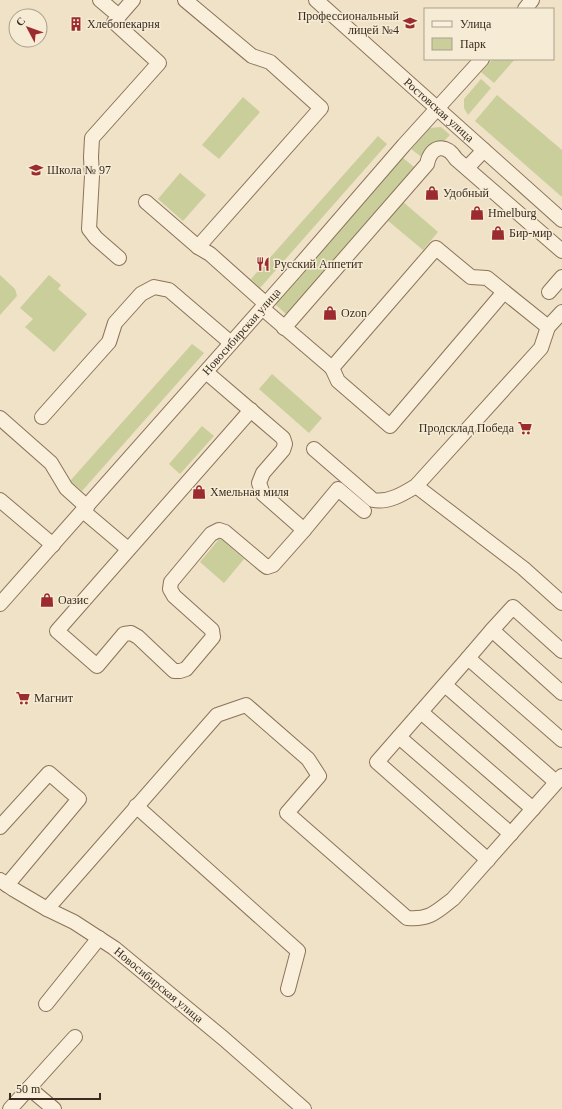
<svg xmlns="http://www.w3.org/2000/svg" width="562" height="1109" font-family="Georgia,serif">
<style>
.green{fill:#c9ce9a}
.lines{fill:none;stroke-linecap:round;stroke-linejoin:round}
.minor-casing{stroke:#8b735c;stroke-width:16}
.minor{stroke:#f9efda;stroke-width:14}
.labels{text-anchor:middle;stroke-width:3;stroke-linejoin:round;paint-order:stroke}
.poi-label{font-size:12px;fill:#3b2c1f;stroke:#f6ecd6;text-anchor:start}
.street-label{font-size:12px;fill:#3b2c1f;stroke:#f6ecd6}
</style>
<rect width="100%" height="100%" fill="#efe2c7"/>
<g class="green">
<path d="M493,59H515L494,83L481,72Z"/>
<path d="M481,79L491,88L468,115L464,108V99Z"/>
<path d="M497,95L562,150V197L475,121Z"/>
<path d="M243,97L260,112L219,159L202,145Z"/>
<path d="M441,127L450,135L443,142C432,140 424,148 423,158L411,149L430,128Z"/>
<path d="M378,136L387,144L260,288L251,279Z"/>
<path d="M403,158L414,167L286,314L275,304Z"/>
<path d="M180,173L206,195L183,221L158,199Z"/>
<path d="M402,201L438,232L423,250L386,219Z"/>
<path d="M0,275L15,289L17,296L0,315Z"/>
<path d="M49,275L61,285L58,289L87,314L54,352L25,327L33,319L20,308Z"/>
<path d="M192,344L204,353L82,491L70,481Z"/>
<path d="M272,374L322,418L309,433L259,389Z"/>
<path d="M202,426L214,436L180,474L169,464Z"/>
<path d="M220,538L244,559L224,583L200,562Z"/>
</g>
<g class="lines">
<defs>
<g id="minor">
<path d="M100,0L119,16L133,0"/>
<path d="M185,0L252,56L270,62L321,108L198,247L210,254L266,304"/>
<path id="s1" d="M316,0L562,220"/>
<path d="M525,9L532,0"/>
<path d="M467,168L484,150"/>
<path d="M146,202L198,247"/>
<path d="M119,258L96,238L89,229L92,176L91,157L92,138L159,63L114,22L119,16"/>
<path d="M549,292L562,277"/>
<path d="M262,308L332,368L436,248L471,277L487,278L548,327L562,312"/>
<path d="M284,328L427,164C431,145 446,143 456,159L562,251"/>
<path d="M332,368L338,381L390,426L504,292"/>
<path d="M206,372L283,438L285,444L283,450L263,473L259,483L263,494L304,530L338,489L364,511"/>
<path d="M251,410L57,631L97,666L124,634L131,633L138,637L174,671H180L186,669L213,637L212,630L174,596L170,589L171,582L211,534L219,530L225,532L263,564L267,567L273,565L304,530"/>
<path d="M42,417L109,342L115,323L141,294L154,287L169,290L231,343"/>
<path d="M0,418L51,463L66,488L87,507"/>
<path d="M314,449L373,500C388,503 403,494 416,486L541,348L548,327"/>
<path d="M416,486L523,568L562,603"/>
<path d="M0,500L53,545"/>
<path d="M83,511L128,549"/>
<path id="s2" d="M0,604L295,271L404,145L482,59"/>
<path d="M492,630L513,607L562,651"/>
<path d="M468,658L492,630L562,693"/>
<path d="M445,685L556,782"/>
<path d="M421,712L533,809"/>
<path d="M399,737L511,834"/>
<path d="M136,806L298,951L288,989"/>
<path d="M0,827L49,773L79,799L7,885"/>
<path d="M488,860L377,762L468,658L562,740"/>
<path id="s3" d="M0,880L13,889L47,909L74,922L114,948L223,1038L304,1109"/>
<path d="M47,909L217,715L246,705L308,759L319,776L287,813L407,918C430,920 436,912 453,899L562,776"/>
<path d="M46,1004L99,938"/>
<path d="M29,1088L54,1109"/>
<path d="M10,1109L75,1037"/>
</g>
</defs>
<use href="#minor" class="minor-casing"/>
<use href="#minor" class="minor"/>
</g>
<defs>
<symbol id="university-bare" viewBox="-9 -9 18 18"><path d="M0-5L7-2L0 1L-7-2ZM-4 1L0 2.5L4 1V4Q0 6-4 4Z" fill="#9b2b2f" stroke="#f6ecd6" stroke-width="2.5" paint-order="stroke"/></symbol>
<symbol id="building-bare" viewBox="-9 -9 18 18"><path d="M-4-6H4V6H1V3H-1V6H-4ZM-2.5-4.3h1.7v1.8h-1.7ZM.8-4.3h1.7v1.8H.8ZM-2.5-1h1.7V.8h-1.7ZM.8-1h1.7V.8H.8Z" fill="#9b2b2f" stroke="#f6ecd6" stroke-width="2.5" paint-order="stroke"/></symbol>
<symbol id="school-bare" viewBox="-9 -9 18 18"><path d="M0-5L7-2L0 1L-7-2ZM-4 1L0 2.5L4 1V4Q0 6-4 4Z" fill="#9b2b2f" stroke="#f6ecd6" stroke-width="2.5" paint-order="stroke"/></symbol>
<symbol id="shop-bare" viewBox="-9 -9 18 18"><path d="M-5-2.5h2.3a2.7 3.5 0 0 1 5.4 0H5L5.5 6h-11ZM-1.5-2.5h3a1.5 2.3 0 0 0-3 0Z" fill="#9b2b2f" stroke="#f6ecd6" stroke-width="2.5" paint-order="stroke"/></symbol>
<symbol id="restaurant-bare" viewBox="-9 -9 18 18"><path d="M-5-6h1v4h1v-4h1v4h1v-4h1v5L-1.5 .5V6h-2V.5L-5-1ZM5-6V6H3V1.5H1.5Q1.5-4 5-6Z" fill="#9b2b2f" stroke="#f6ecd6" stroke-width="2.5" paint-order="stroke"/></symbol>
<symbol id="supermarket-bare" viewBox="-9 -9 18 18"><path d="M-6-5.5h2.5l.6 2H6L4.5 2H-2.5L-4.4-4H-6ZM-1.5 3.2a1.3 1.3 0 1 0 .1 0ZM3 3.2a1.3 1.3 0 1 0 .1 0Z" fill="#9b2b2f" stroke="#f6ecd6" stroke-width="2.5" paint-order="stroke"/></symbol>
</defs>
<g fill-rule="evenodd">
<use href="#university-bare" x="400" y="13" width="20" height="20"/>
<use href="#building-bare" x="66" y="14" width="20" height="20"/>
<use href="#school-bare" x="26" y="160" width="20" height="20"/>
<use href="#shop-bare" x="422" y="183" width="20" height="20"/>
<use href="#shop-bare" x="467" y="203" width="20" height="20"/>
<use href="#shop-bare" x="488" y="223" width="20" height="20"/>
<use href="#restaurant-bare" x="253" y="254" width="20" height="20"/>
<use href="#shop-bare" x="320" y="303" width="20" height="20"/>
<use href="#supermarket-bare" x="515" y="418" width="20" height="20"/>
<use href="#shop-bare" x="189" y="482" width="20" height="20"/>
<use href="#shop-bare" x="37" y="590" width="20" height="20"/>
<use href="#supermarket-bare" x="13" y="688" width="20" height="20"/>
</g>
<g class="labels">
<g class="poi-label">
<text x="399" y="20" text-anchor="end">Профессиональный<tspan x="399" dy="14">лицей №4</tspan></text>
<text x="87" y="28">Хлебопекарня</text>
<text x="47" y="174">Школа № 97</text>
<text x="443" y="197">Удобный</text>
<text x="488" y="217">Hmelburg</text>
<text x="509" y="237">Бир-мир</text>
<text x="274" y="268">Русский Аппетит</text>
<text x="341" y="317">Ozon</text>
<text x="514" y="432" text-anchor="end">Продсклад Победа</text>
<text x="210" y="496">Хмельная миля</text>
<text x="58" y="604">Оазис</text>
<text x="34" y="702">Магнит</text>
</g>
<g class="street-label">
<text dy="4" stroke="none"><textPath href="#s1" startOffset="165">Ростовская улица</textPath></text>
<text dy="4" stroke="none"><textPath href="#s2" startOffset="364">Новосибирская улица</textPath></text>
<text dy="4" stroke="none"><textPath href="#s3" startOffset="191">Новосибирская улица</textPath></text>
</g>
</g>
<rect x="424" y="8" width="130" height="52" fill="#f6ecd6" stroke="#ab9f8d"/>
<rect x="432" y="21" width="20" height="6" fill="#f9efda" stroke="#ab9f8d"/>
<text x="460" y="28" font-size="12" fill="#3b2c1f">Улица</text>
<rect x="432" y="38" width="20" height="12" fill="#c9ce9a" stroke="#ab9f8d"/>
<text x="460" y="48" font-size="12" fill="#3b2c1f">Парк</text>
<g transform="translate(28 28) rotate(311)"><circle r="19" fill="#f6ecd6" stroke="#ab9f8d"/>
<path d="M0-3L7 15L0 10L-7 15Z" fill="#9b2b2f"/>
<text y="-6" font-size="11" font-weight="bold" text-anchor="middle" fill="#3b2c1f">С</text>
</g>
<path d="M10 1093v6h90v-6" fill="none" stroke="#3b2c1f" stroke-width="2"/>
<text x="16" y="1093" font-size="12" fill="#3b2c1f" stroke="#f6ecd6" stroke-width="3" paint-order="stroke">50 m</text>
</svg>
